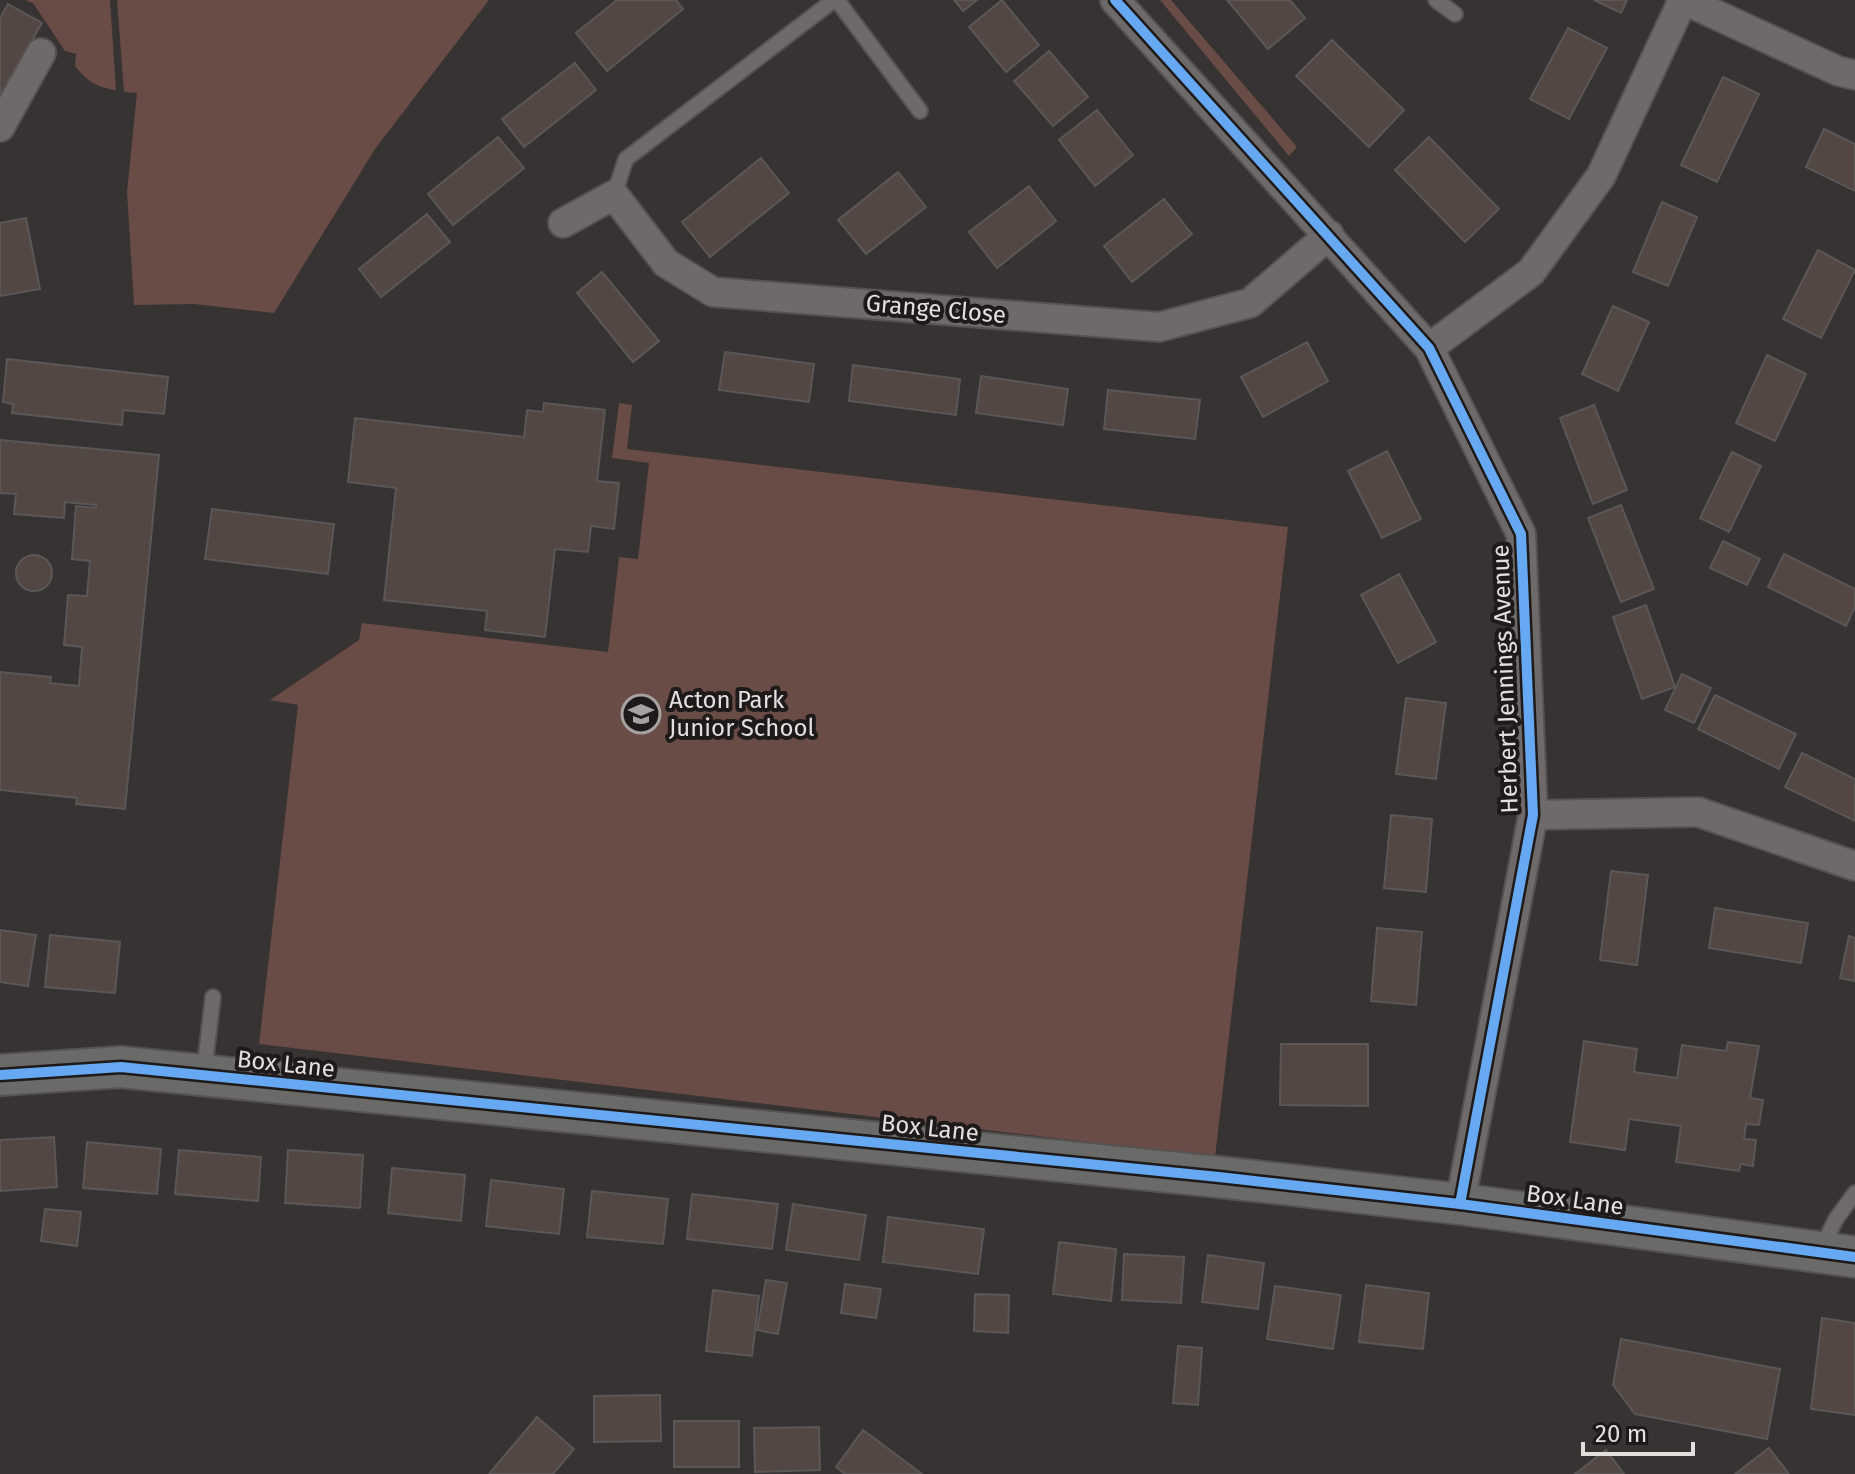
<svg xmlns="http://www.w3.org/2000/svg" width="1855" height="1474" font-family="'Fira Sans',sans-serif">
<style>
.green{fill:#684c45}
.building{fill:#534744;stroke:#5b5756;stroke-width:2}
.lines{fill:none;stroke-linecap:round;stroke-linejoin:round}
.lane-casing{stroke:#565251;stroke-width:18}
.street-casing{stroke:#565251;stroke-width:32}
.secondary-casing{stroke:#565251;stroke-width:44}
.lane{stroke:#6e6a69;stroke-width:14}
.street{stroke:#6e6a69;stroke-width:28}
.secondary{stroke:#6a6a69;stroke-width:40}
.cycleway-casing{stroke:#1e1a19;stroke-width:15}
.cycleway{stroke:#66a8f1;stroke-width:10}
.labels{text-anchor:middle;stroke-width:8;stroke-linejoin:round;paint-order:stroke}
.street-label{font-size:24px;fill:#e4dedd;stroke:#1e1a19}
.poi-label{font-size:24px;fill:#e4dedd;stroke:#1e1a19;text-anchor:start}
</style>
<rect width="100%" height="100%" fill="#373332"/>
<g class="green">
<path d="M25,0H110L116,90C97,88 87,81 75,66L76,54L65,51L33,3Z"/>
<path d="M117,0H489L375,149L274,313L194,304L134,305L127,192L137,93L124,92Z"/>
<path d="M1160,0H1171L1297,147L1289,156Z"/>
<path d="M619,403L632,405L627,449L1288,527L1215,1157L259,1044L298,705L270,700L359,640L362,623L608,652L619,557L638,559L649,463L612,458Z"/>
</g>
<g class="building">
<path d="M617,0H676L683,9L607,71L576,33Z"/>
<path d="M954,0H977L963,11Z"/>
<path d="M1002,0L1039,45L1006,72L969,27Z"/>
<path d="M1227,0H1290L1305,18L1268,49Z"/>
<path d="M1594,0H1627L1621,13Z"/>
<path d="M8,4L42,23L0,95V18Z"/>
<path d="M1568,28L1607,48L1569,119L1530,99Z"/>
<path d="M1332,40L1404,110L1369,147L1296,76Z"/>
<path d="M1049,51L1088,97L1053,126L1014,81Z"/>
<path d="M575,63L596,90L524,147L502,119Z"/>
<path d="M1723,77L1759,94L1717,182L1681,165Z"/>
<path d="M1097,110L1133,155L1095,186L1059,140Z"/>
<path d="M1824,129L1855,144V191L1806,167Z"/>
<path d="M498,137L524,168L453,225L428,194Z"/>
<path d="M1429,137L1499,209L1465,242L1395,170Z"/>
<path d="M761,158L789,193L710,257L682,222Z"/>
<path d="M898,172L926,207L866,254L838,220Z"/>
<path d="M1029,186L1056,221L997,268L969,232Z"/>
<path d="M1164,199L1192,234L1132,282L1104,246Z"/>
<path d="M1662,202L1697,217L1668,286L1633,272Z"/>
<path d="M427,214L450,242L381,297L359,269Z"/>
<path d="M26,218L40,289L0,296V223Z"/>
<path d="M1818,250L1855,270L1821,338L1783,319Z"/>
<path d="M602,272L659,341L633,362L577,293Z"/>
<path d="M1613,306L1649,322L1618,391L1582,374Z"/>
<path d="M1307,342L1328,381L1263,417L1241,377Z"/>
<path d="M725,352L814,364L809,402L719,390Z"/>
<path d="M1767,355L1806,374L1775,441L1736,423Z"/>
<path d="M7,359L168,377L164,414L123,410L122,425L12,413L13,404L3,402Z"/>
<path d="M853,365L960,379L956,415L849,401Z"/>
<path d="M981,376L1068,389L1063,425L976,413Z"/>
<path d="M1108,390L1200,400L1195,439L1104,429Z"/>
<path d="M544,403L605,410L597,481L619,483L614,529L591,526L588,552L555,549L545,637L485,630L487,611L384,600L396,488L348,482L355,418L524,437L527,410L543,412Z"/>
<path d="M1594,405L1627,490L1593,504L1560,418Z"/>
<path d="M0,440L159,455L125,809L76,804L77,798L0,790V672L51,677L50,683L79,686L82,647L64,645L68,595L87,596L90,561L72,559L76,506L96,508V505L65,502L64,518L14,514L16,494L0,493Z"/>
<path d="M1387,451L1421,519L1382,538L1348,471Z"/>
<path d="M1732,452L1761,466L1729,532L1700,518Z"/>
<path d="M1621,505L1654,589L1621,602L1588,518Z"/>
<path d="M212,509L334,524L328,574L205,559Z"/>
<path d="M1723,541L1760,559L1747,585L1710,568Z"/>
<path d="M1784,554L1855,589V607L1846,626L1768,587Z"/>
<circle cx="34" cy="573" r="18"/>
<path d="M1399,574L1436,642L1398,663L1361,595Z"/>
<path d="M1646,605L1675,687L1642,699L1613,617Z"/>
<path d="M1682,674L1711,688L1694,723L1665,710Z"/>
<path d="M1715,695L1796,734L1779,769L1698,729Z"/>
<path d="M1406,698L1446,703L1436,779L1396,774Z"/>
<path d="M1802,753L1855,779V821L1785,787Z"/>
<path d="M1391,815L1432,819L1426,892L1384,888Z"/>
<path d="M1611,871L1648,875L1637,965L1600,960Z"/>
<path d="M1715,908L1808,923L1801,963L1709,948Z"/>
<path d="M1377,928L1422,932L1416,1005L1371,1001Z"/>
<path d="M0,930L36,935L28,986L0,982Z"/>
<path d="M50,935L120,942L115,993L45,987Z"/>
<path d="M1849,936L1855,938V981L1840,978Z"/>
<path d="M1584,1041L1637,1049L1634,1072L1677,1078L1682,1045L1726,1051L1728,1042L1759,1046L1750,1098L1763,1100L1759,1125L1746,1124L1744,1139L1756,1140L1753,1166L1741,1164L1739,1171L1676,1162L1681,1126L1629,1119L1625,1150L1570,1142Z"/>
<path d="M1281,1044H1368V1106L1280,1105Z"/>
<path d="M54,1137L57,1187L0,1191V1140Z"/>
<path d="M87,1142L161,1149L157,1194L83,1188Z"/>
<path d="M179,1150L261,1157L258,1201L175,1194Z"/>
<path d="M288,1150L363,1155L360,1208L285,1203Z"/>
<path d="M392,1168L465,1175L461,1221L388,1213Z"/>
<path d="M491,1180L564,1189L559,1234L486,1226Z"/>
<path d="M592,1191L668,1199L663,1244L587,1237Z"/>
<path d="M692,1194L778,1204L772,1249L687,1239Z"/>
<path d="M793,1204L866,1215L859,1260L786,1250Z"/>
<path d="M45,1209L81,1212L77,1246L41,1241Z"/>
<path d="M888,1217L984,1229L978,1274L883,1262Z"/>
<path d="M1059,1242L1116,1249L1111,1301L1053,1294Z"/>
<path d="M1124,1254L1184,1257L1181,1303L1122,1300Z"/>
<path d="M1208,1255L1264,1263L1258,1309L1202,1302Z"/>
<path d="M766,1280L787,1283L778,1334L757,1330Z"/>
<path d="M845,1284L881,1289L876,1318L841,1313Z"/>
<path d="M1366,1285L1429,1293L1423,1349L1359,1342Z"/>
<path d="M1275,1286L1341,1295L1333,1349L1267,1339Z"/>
<path d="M713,1290L759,1296L752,1356L706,1351Z"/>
<path d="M975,1294L1009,1295L1008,1333L974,1331Z"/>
<path d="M1822,1318L1855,1323V1415L1811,1409Z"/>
<path d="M1621,1339L1780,1369L1767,1439L1635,1414L1613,1385Z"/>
<path d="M1178,1346L1202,1348L1198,1405L1173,1403Z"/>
<path d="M660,1395L661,1441L594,1442V1396Z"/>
<path d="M537,1417L574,1449L553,1474H489Z"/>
<rect x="674" y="1421" width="65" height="46"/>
<path d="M819,1427L820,1470L755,1472L754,1428Z"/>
<path d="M863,1430L922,1474H845L836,1467Z"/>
<path d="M1769,1448L1789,1474H1735Z"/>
<path d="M1606,1450L1624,1474H1575Z"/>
</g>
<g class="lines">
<defs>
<g id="lane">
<path d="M837,0L920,111"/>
<path d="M1436,0L1455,14"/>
<path d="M614,195L626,159L834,0"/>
<path d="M204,1072L213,997"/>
<path d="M1822,1248L1836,1219L1855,1193"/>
</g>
<g id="street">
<path d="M1115,0L1429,348L1521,534L1533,815L1460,1204"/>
<path d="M1684,0L1838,71L1855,75"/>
<path d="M0,127L41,53"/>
<path d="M563,223L614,195L666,263L713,292L1159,327L1250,303L1329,235"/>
<path d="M1429,348L1531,272L1601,176L1683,0"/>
<path d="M1533,815L1698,812L1855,866"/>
</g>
<path id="secondary" d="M0,1075L121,1067L1219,1177L1460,1204L1855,1257"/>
</defs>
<use href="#lane" class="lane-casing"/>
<use href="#street" class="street-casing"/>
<use href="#secondary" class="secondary-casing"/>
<use href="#lane" class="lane"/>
<use href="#street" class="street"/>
<use href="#secondary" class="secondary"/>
<defs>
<g id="cycleway">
<path d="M1115,0L1429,348L1521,534L1533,815L1460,1204"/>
<path d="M0,1075L121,1067L1219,1177L1460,1204L1855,1257"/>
</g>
</defs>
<use href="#cycleway" class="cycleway-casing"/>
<use href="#cycleway" class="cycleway"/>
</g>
<defs>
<symbol id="school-ring" viewBox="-11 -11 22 22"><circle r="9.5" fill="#1e1a19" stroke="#a7a2a1" stroke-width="1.5"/><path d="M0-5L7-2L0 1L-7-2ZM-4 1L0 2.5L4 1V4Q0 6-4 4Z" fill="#a7a2a1"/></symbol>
</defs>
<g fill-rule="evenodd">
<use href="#school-ring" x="619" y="692" width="44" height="44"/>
</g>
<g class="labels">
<g class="street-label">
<text transform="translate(936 309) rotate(5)" y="8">Grange Close</text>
<text transform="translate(1505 679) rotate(-92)" y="8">Herbert Jennings Avenue</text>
<text transform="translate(286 1064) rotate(6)" y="8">Box Lane</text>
<text transform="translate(930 1128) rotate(6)" y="8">Box Lane</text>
<text transform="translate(1575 1200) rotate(8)" y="8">Box Lane</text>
</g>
<g class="poi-label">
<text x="669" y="708">Acton Park<tspan x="669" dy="28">Junior School</tspan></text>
</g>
</g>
<path d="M1583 1442v12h110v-12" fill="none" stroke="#e4dedd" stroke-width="4"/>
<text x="1595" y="1442" font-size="24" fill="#e4dedd" stroke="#1e1a19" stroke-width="6" paint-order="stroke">20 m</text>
</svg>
